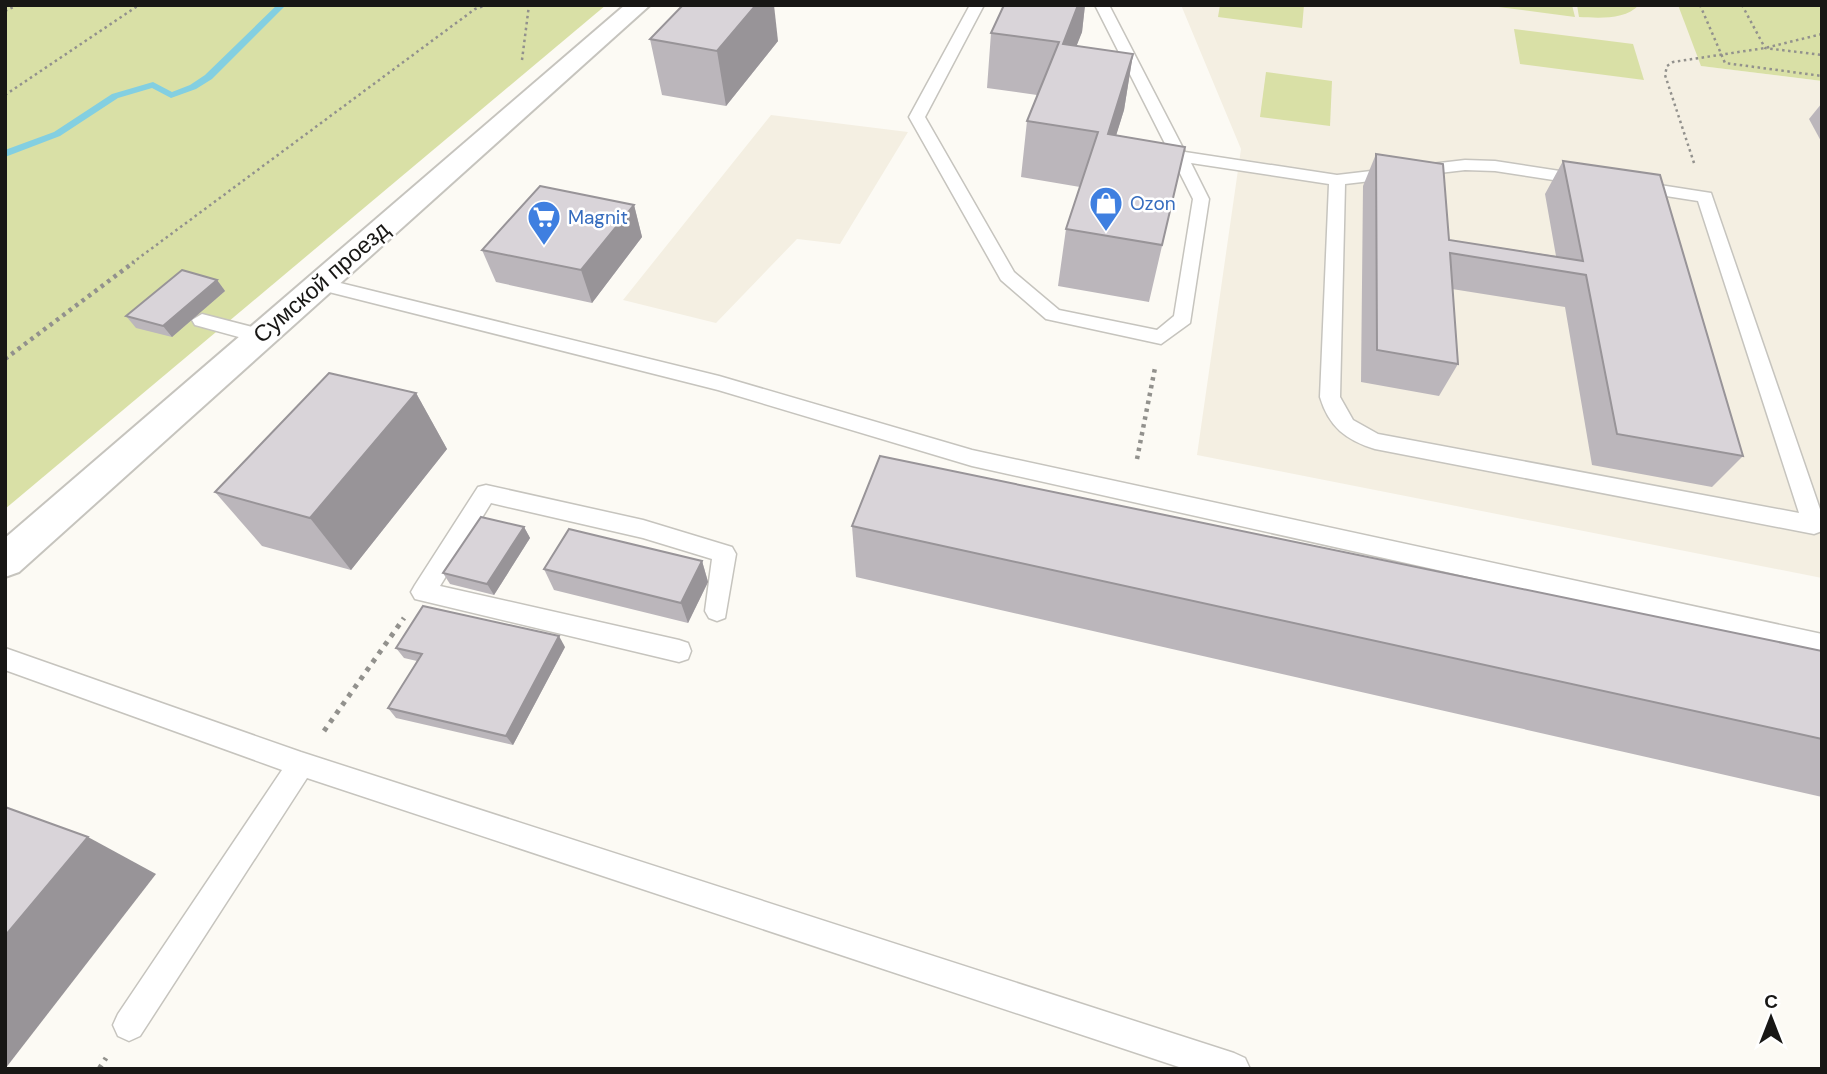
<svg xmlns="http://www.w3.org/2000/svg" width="1827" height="1074" font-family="'DM Sans',sans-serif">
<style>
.built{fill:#f4efe2}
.green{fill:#d9e0a6}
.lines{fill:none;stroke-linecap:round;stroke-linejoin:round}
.stream{fill:#83cfe1;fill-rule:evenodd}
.lane-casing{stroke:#c6c4be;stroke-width:3}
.secondary-casing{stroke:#c6c4be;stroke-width:4}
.path-far2{stroke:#92918d;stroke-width:2.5;stroke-dasharray:2.5 3.5;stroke-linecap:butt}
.path-far1{stroke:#92918d;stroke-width:4.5;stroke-dasharray:3.5 4.5;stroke-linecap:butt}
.path{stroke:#92918d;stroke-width:5;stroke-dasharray:4.5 6;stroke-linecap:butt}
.lane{fill:#fff;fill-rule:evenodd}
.secondary{fill:#fff;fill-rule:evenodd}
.wall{fill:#bbb6bb}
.shaded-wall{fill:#989498}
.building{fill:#d9d4d9;stroke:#989498;stroke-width:2}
.labels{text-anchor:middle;stroke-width:5;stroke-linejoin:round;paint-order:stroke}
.far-shop-label{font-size:19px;fill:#366cbe;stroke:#fff;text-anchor:start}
.street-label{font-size:23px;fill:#181715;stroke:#fff}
</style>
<rect width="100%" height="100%" fill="#fcfaf4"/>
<g class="built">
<path d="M1181,5H1679L1702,66L1822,81V578L1197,455L1241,149Z"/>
<path d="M771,115L908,132L840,244L797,239L716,323L623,300Z"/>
</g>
<g class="green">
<path d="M5,5H606L5,509Z"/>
<path d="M1220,5H1304L1302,28L1218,17Z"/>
<path d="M1483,5H1572L1575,17Z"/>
<path d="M1577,5H1639C1625,20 1599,18 1579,17Z"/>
<path d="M1678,5H1822V81L1701,66Z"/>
<path d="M1514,29L1633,44L1644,80L1520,64Z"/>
<path d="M1266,72L1332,81L1330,126L1260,117Z"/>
</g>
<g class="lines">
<path class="stream" d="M277,5H286L212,79L196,89L171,98L152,88L118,98L60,136L5,157V150L54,132L112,94L153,82L172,92L190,85L205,75Z"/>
<defs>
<g id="lane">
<path d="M970,5H984L925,117L1014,272L1059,310L1157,330L1174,316L1193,199L1095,5H1109L1185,152L1337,175L1465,160L1495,161L1586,175L1594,180L1586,185L1495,171L1465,170L1345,184L1340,397L1353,420L1378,434L1799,513L1698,201L1634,191L1626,186L1634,181L1711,193L1822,515V531L1814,534L1375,449C1346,440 1329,427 1320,397L1329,184L1191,163L1209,199L1190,323L1161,344L1046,319L1001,280L909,117Z"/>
<path d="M320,278L719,376L972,450L1822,634V656L972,466L718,390L313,288L311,284L313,280Z"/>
<path d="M202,314L268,331L271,336L261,343L195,325L192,320Z"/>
<path d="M486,485L643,520L732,547L736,554L725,618L717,621L709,618L705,611L712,559L643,538L491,503L440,586L679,640L688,643L691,651L688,659L679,662L415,599L411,592L415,585L478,487Z"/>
<path d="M5,648L301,752L1234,1053L1245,1058L1250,1069H1185L307,778L140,1036L129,1041L118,1036L113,1025L118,1014L282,770L5,670Z"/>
</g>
<path id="secondary" d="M625,5H650L19,572L5,577V538Z"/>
</defs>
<use href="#lane" class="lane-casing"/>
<use href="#secondary" class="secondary-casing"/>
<g class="path-far2">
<path d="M1700,5L1725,63L1822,76"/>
<path d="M1742,5L1765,48L1822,55"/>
<path d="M5,11L18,5"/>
<path d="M522,60L529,5"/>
<path d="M5,95L139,5"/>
<path d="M1694,163L1665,75L1667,66L1673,62L1765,48L1822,34"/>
<path d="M132,263L475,9L487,5"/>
</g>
<g class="path-far1">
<path d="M5,359L134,262"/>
<path d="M1137,459L1155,368"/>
</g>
<g class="path">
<path d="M324,731L404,618"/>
<path d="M99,1069L106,1058"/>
</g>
<use href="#lane" class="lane"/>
<use href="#secondary" class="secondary"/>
</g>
<g class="wall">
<path d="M1004,5H1085L1082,32L1076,46L1133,54L1124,110L1116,135L1185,147L1149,302L1058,286L1066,229L1080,187L1021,177L1027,121L1037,95L987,88L991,33Z"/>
<path d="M650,39L778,41L726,106L662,95Z"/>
<path d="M1822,103V143L1809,119Z"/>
<path d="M1376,154L1449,240L1556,256L1545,194L1563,161L1743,456L1712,487L1592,465L1565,307L1452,289L1458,364L1439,396L1361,382L1363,186Z"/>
<path d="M634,205L642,237L592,303L496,282L482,250Z"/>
<path d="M217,280L225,291L172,337L136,328L126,316Z"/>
<path d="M416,393L447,449L351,570L262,546L215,492Z"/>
<path d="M852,526L1822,651V797L856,577Z"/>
<path d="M524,527L530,538L494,595L450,584L443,573Z"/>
<path d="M702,561L708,582L688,623L554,590L544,569Z"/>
<path d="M565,647L513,745L396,718L388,708L417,661L404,658L396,648Z"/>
</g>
<g class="shaded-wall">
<path d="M756,5H774L778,41L726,106L717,51Z"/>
<path d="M1078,5H1085L1082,32L1056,99L1063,44Z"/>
<path d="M1133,54L1124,110L1099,191L1108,134Z"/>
<path d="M634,205L642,237L592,303L581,270Z"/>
<path d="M217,280L225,291L172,337L163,326Z"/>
<path d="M416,393L447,449L351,570L310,518Z"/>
<path d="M524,527L530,538L494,595L487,584Z"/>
<path d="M702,561L708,582L688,623L681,603Z"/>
<path d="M559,636L565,647L513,745L506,736Z"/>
<path d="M88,837L156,874L5,1069V936Z"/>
</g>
<g class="building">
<path d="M683,5H756L717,51L650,39Z"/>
<path d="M1004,5H1078L1063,44L1133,54L1108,134L1185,147L1162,245L1066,229L1098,132L1027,121L1059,42L991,33Z"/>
<path d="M1376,154L1443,164L1449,240L1583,261L1563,161L1660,175L1743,456L1617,434L1586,275L1450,253L1458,364L1377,350Z"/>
<path d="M540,186L634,205L581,270L482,250Z"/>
<path d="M182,270L217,280L163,326L126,316Z"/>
<path d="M329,373L416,393L310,518L215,492Z"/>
<path d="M880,456L1822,651V739L852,526Z"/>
<path d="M481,517L524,527L487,584L443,573Z"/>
<path d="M569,529L702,561L681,603L544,569Z"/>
<path d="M423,606L559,636L506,736L388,708L422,654L396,648Z"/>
<path d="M5,807L88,837L5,936Z"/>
</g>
<defs>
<symbol id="shop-pin" viewBox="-11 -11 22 30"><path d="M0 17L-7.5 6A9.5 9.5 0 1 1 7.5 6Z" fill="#3f7fe0" stroke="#fff"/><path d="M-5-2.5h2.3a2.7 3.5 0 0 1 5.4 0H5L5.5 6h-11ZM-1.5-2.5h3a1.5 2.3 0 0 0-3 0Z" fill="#fff"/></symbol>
<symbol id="supermarket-pin" viewBox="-11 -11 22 30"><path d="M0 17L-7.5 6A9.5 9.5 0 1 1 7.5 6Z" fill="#3f7fe0" stroke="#fff"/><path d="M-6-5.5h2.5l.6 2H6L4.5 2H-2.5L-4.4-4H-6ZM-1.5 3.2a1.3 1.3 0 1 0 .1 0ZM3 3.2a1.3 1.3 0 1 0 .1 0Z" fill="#fff"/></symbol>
</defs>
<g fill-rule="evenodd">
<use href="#shop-pin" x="1087" y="184" width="38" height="52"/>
<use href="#supermarket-pin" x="525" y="198" width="38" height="52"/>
</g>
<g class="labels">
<g class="far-shop-label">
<text x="1130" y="210">Ozon</text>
<text x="568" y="224">Magnit</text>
</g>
<g class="street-label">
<text transform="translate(321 282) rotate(-41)" y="8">Сумской проезд</text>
</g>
</g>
<rect width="1827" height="1074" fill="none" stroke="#181715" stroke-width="14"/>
<g transform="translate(1771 1018)" stroke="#ffffff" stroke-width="5" paint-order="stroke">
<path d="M0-5L12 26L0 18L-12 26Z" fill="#181715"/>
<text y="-10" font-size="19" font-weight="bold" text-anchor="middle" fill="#181715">С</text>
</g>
</svg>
